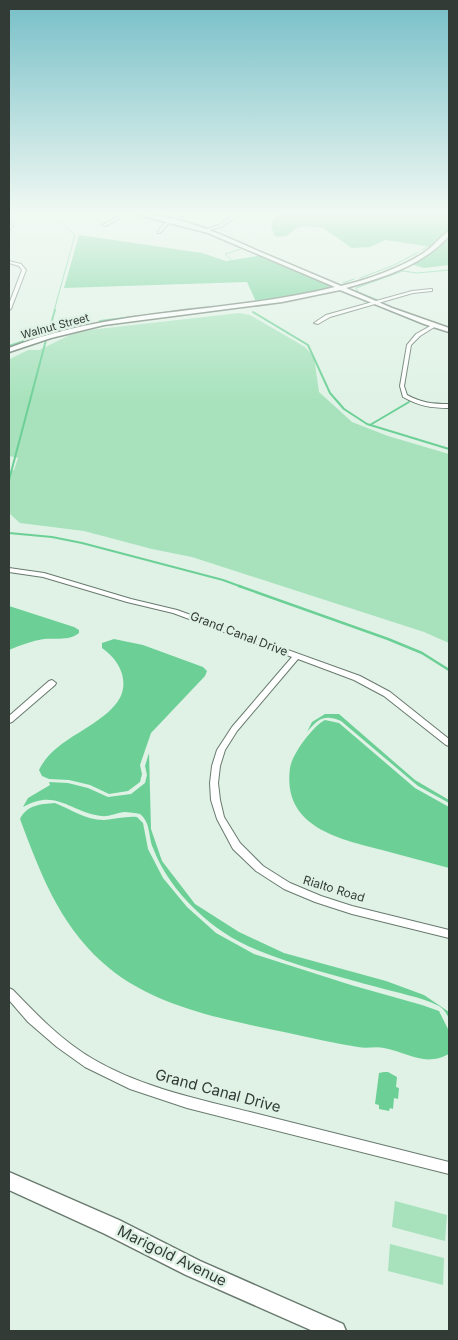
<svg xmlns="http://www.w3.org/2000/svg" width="458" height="1340" font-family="Inter,sans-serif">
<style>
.green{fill:#a7e2bc}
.forest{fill:#6bd096}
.water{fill:#6cd096}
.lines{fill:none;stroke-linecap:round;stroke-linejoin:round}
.stream-far2{stroke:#6cd096;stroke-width:1}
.stream-far1{stroke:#6cd096;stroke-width:2}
.stream{stroke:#6cd096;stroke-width:2.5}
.street-casing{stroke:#687a6e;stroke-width:2}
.secondary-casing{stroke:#687a6e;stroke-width:3}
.street{fill:#fff;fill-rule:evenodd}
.secondary{fill:#fff;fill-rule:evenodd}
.labels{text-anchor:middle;stroke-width:5;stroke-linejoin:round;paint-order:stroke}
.far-street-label{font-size:11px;fill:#333b36;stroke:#dff2e5}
.street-label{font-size:12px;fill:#333b36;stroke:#dff2e5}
.near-street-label{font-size:15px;fill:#333b36;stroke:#dff2e5}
</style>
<rect width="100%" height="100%" fill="#dff2e5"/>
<g class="green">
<path d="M239,313L250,315L305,347L314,357L319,392L352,422L388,436L449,454V643L424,632L192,557L152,549L84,531L20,523L9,513V471L14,470L18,458L9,456L10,359L28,350H39L70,335L89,330Z"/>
<path d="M395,1201L447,1215L445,1241L392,1227Z"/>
<path d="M390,1244L444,1258L443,1285L388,1271Z"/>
</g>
<g class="forest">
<path d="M280,214H446L449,215V230L433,247L385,240L370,247L352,248L323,228L308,226L298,227L286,236L277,237L274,235L271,225L275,217Z"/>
<path d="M79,235L202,253L226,261L263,255L335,288L257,304L247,282L64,288Z"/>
<path d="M449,237V265L424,268L411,264L438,248Z"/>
</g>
<g class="water">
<path d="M9,606L74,627L79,630V633C69,641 56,638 44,639C32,641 20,645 9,650Z"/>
<path d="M114,639L143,645L203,667L207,671L205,676L151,733L140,765L142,774L140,782L128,791L109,794L90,785L69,780L49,779L42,776L39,770C54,739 94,730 115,705C132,685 121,661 102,648V643Z"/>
<path d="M325,714H339L415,780L449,800V803L418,786L341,721C324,714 318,719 307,732L312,722Z"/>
<path d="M325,720L339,723L415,788L449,807V868C427,862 404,856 382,850C339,839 282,827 290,768C292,754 313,726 325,720Z"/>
<path d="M149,753L151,829L162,861L195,904L239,932L284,953L386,981L424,995L449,1012V1018C446,1013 444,1009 439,1006C421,997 398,993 377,987C339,977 294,965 257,950C214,933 170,893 153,848C148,836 151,823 140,814C135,813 129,812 124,812C116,813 109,817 101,816C70,812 56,788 23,807L28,798L50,785L49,782L68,783L88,788L108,797L131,794L145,783L147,775L145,766Z"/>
<path d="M55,803C70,809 88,821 105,820C116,819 126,816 137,817L143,823L148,849L163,878L187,907L216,933L254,954L351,985L422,1005L439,1011L449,1031V1054C424,1067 410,1053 384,1048C376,1046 367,1049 358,1047C333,1043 308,1037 284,1032C222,1019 150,1006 102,962C58,922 40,872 20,819C27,805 40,804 55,803Z"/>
<path d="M384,1072H388L397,1077L396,1087L399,1088L398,1099L394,1098L393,1109L390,1108L389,1111L379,1109V1105L375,1104L379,1073Z"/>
</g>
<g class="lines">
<g class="stream-far2">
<path d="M40,214L63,224L75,235L54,311"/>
<path d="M244,248L225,254L245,273L258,302"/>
<path d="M422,250L434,242"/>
<path d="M360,278L392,266L419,252"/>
<path d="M343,283L354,279"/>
<path d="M299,294L328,287"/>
<path d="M378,300L358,292L356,288L403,271L417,273L449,270"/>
</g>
<g class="stream-far1">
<path d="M253,312L308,345L330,393L344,409L367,424L449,449"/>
<path d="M100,321L181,311"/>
<path d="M61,329L83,324"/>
<path d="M48,334L55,310"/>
<path d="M9,346L54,331"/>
<path d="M370,425L409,402"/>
<path d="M9,480L46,340"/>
<path d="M9,533L52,537L82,543L223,580L242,587"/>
</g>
<path class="stream" d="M239,586L388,639L422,653L449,670"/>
<defs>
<g id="street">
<path d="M124,214H128L105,226L102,225Z"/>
<path d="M182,214H186L168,224L160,233H158C161,223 172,219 182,214Z"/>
<path d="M236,214H240L221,227L205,231L203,230L219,225Z"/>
<path d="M9,222L13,226L9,231Z"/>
<path d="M9,261L21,264L26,270L11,309L9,310V304L22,270L19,266L9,263Z"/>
<path d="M431,289H432V291L413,293L330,317L318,324L314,323L326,315L412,291Z"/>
<path d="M432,325L436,326L420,336L411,345L404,386L407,395C422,403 432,404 449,404V408C431,408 419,406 403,397L400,386L407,345L416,334Z"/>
<path d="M9,568L44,573L131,599L177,610L360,676L390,692L449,739V746L446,745L384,696L354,680L298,659L237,731L225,750L220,766L218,783L220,800L224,817L240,843L263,866L290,883L321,896L352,906L449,930V938L352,914L315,902L284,889L256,871L233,849L217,819L211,800L210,783L212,766L217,750L232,727L292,657L173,613L127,602L43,577L9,572Z"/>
<path d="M52,680L56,683L55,685L12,722L9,723V716L49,681Z"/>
<path d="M9,988L13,990C37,1015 62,1041 93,1059C140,1087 201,1100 254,1113C319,1129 384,1146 449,1162V1174L187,1108L130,1089L85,1067L57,1047L28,1022L9,1000Z"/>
</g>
<g id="secondary">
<path d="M135,214C177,214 218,233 256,250C284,262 313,274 341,286C369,279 398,269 422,254C432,248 440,237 449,231V236C423,265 383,278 346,288L392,308L449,328V332L424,324L340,290L282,302L104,325L51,338L9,352V348C113,307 227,314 335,287L208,233Z"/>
<path d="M9,1172L119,1220L200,1261L343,1324L346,1331H313L186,1275L105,1234L9,1190Z"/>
</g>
</defs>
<use href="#street" class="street-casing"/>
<use href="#secondary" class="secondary-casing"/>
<use href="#street" class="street"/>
<use href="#secondary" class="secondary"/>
</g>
<linearGradient id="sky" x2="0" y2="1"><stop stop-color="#76bfc7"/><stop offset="0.53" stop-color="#f1f9f3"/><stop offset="1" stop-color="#f1f9f3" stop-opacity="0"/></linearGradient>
<rect width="458" height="402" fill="url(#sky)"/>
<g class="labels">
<g class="far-street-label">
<text transform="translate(55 326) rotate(-15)" y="4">Walnut Street</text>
</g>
<g class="street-label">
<text transform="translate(239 634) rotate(21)" y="4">Grand Canal Drive</text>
<text transform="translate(334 889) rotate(17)" y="4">Rialto Road</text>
</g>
<g class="near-street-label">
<text transform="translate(218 1091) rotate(15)" y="5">Grand Canal Drive</text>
<text transform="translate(172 1256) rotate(26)" y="5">Marigold Avenue</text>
</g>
</g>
<rect width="458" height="1340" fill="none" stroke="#333b36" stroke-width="20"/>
</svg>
